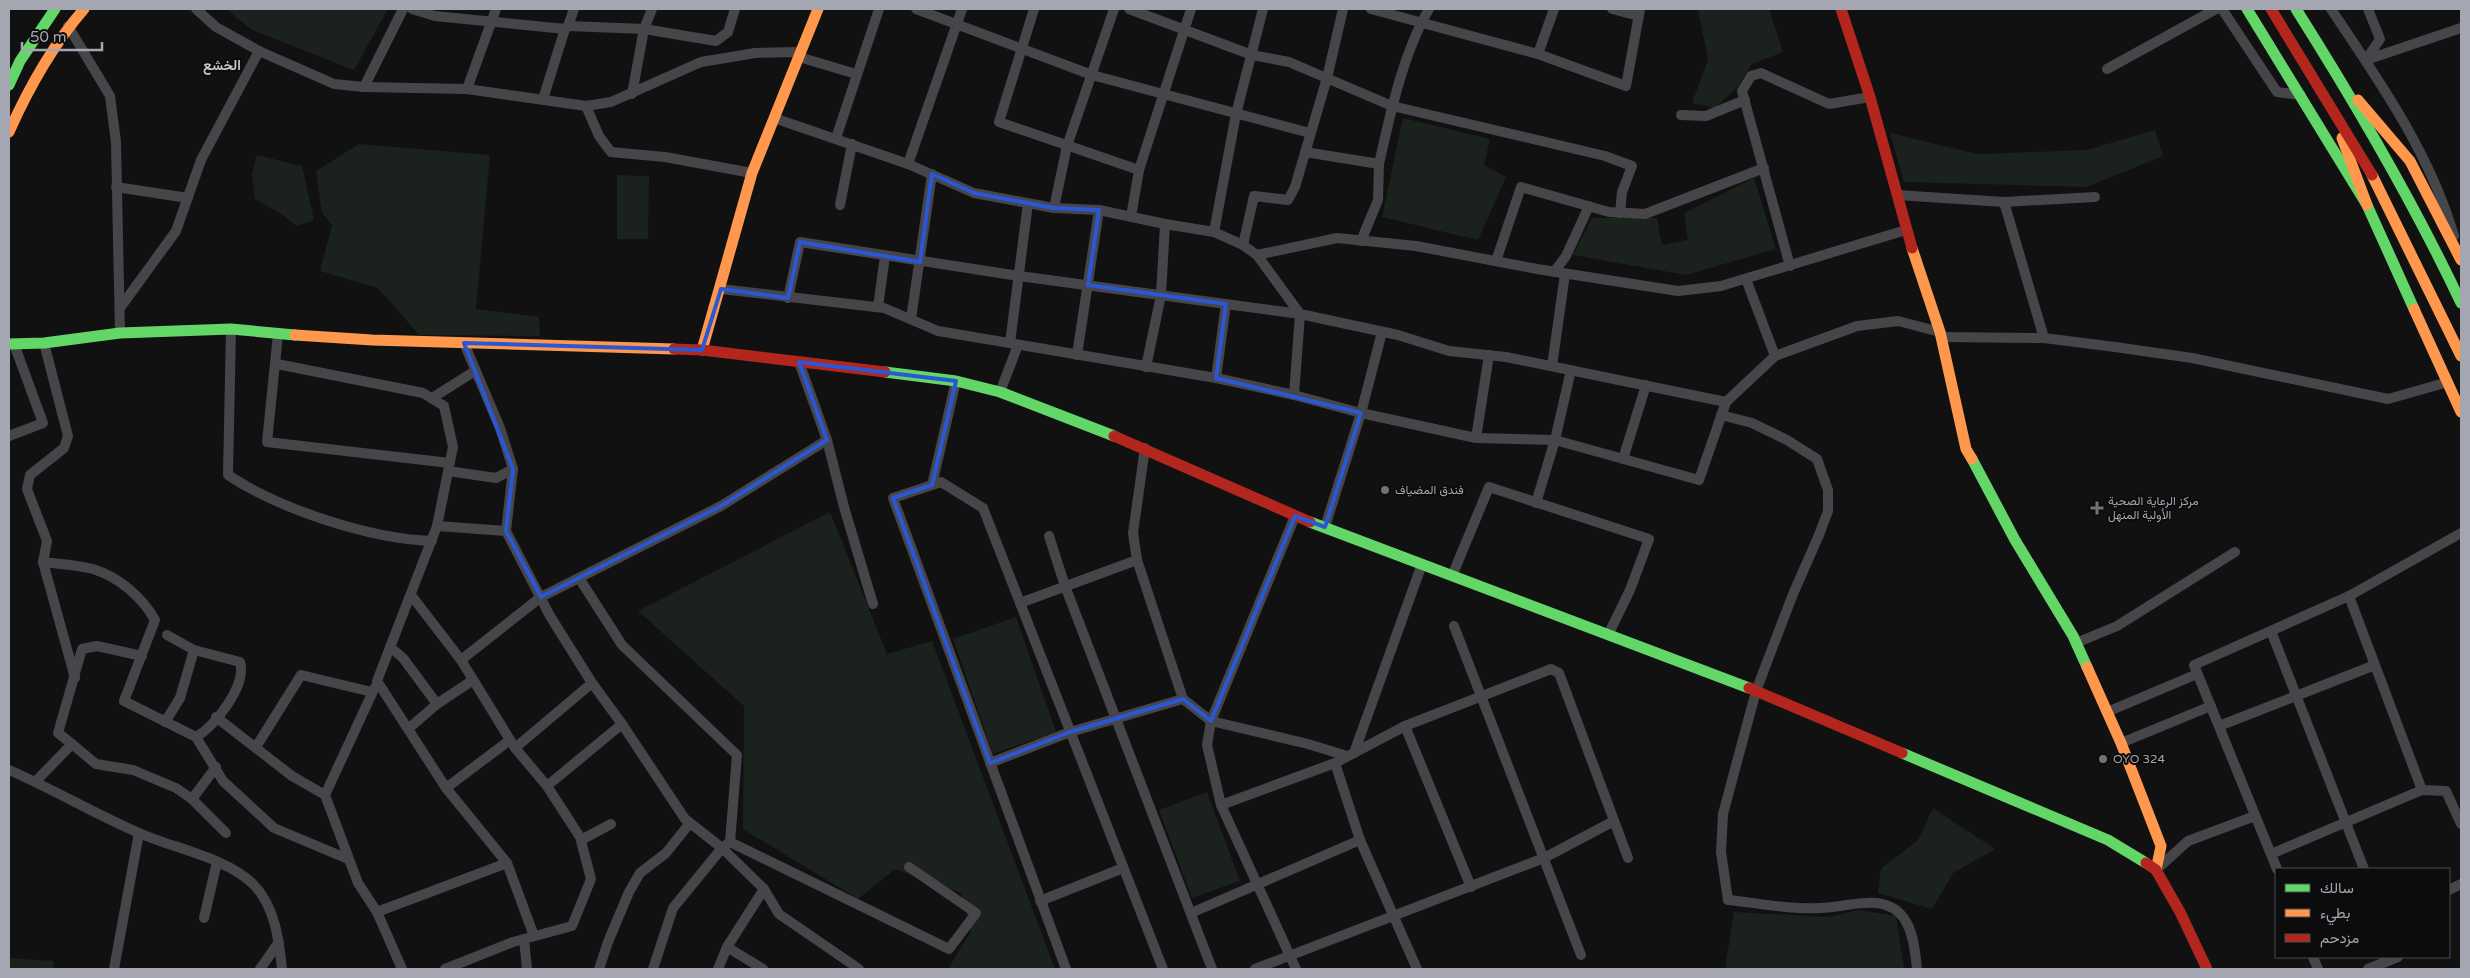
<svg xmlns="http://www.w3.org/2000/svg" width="2470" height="978" font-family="'Varela Round',Vazirmatn,sans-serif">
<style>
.green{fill:#1b211c}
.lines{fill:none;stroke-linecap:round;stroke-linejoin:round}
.street{stroke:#46464a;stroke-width:10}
.fast{stroke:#63d668;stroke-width:11}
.slow{stroke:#ff974d;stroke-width:11}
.jam{stroke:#b3261e;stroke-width:11}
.marked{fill:none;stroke:#2a57d4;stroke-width:4;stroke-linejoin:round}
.poi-dot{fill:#717279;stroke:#0c0c0d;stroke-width:2}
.labels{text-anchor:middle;stroke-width:4;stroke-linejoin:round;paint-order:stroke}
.poi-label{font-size:12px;fill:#a4a7b1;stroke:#0c0c0d;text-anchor:start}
.neighbourhood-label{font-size:14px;font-weight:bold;fill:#c4c6cd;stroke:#0c0c0d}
</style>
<rect width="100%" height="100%" fill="#111112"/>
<g class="green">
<path d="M226,9H388L354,70L252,30Z"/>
<path d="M1698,9H1769L1783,52L1752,64L1737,87L1715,108L1692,103L1708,60Z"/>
<path d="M1403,118L1490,139L1484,165L1506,177L1478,240L1382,217Z"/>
<path d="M2155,130L2163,156L2086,187L1904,182L1890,133L1977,154L2087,150Z"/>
<path d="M359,144L490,155L476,309L539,317L540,336L419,335L378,288L320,271L332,225L322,213L316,171Z"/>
<path d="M257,155L302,166L314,220L297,226L282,214L255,199L252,174Z"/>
<path d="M617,175L649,176L648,239H617Z"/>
<path d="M1754,178L1776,249L1686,275L1573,255L1592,218H1657L1662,245L1688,240L1684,213Z"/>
<path d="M830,512L887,654L932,641L1055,969H948L971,931L961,893L895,869L858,899L743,829L744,706L638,611Z"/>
<path d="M1016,617L1056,732L993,754L953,639Z"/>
<path d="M1207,792L1240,881L1192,898L1159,810Z"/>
<path d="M1933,808L1995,849L1953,873L1932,909L1878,893L1881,869L1918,840Z"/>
<path d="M1858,910L1896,916L1904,969H1725L1734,912L1828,917Z"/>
<path d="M9,958L53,961L54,969H9Z"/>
</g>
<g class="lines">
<g class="street">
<path d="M196,9L216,27L259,51L334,84L364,87L467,89L586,106L611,102L701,62L755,53L800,52"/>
<path d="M412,9L435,16L565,29"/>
<path d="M916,9L1092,75L1310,133"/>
<path d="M1034,9L999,122L1139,170"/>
<path d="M1129,9L1252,55L1289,62L1392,106L1605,156L1632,166L1622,192L1620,213"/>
<path d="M1371,9L1538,54L1626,86L1640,9"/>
<path d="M1612,9L1639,16"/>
<path d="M2222,9L2277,92L2301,95"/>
<path d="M2331,9C2378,79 2430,153 2454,236"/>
<path d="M2368,9L2380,39L2366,60L2461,28"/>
<path d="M68,26L110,96L116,142L120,333"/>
<path d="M568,26L644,29L716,41L728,32L735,9"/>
<path d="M1538,54L1554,9"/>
<path d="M799,57L856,74"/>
<path d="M2107,69L2216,9"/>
<path d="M364,87L403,9"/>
<path d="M467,89L496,9"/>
<path d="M632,94L644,29L652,9"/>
<path d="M543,99L565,29L568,26L574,9"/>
<path d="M586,106L599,136L611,152L665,157L752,173"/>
<path d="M1681,115L1706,116L1745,100"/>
<path d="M774,118L908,164L974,193L1054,208L1099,210L1165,224L1214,232L1243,245L1257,255L1300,314L1294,395"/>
<path d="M836,138L879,9"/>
<path d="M1305,152L1379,164C1390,115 1403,53 1429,9"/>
<path d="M908,164L962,9"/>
<path d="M116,187L188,198"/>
<path d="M1897,195L2004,202L2095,197"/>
<path d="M2004,202L2044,338"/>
<path d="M840,205L852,144"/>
<path d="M1054,208L1067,146L1114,9"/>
<path d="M1131,217L1139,170L1191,9"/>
<path d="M1214,232L1236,114L1263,9"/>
<path d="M1361,241L1378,200L1379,164"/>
<path d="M1243,245L1254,196L1288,200L1295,187L1327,78L1343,9"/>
<path d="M1257,255L1337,238L1416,246L1537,269L1678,291L1721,286L1906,230"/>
<path d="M1496,261L1521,187L1609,212L1645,214L1764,168"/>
<path d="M1790,266L1742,91L1751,76L1761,73L1829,104L1870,97"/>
<path d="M1554,272L1566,256L1589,206"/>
<path d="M1746,279L1775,356"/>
<path d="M721,289L884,308L938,331L1216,378L1294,395L1361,413L1476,438L1555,440L1699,480L1726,402L1775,356L1857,326L1898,321L1940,332"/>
<path d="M788,298L800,242L1019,276L1300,314L1398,335L1449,351L1506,357L1726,402"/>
<path d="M878,307L885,256"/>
<path d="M120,308L176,231L201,160L259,51"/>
<path d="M911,319L932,174"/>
<path d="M231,329L228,475C279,509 370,539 432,541"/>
<path d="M278,334L267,442L450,463"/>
<path d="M1941,337L2044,338L2115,347L2192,358L2388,399L2448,382"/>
<path d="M44,343L68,436L64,448L30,475L27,489L47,541L43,562L75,678"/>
<path d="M464,343L500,428L513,469L506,531L550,616L592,683L622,724L685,819L722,848L764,889L779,914L859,969"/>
<path d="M1010,343L1028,203"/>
<path d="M1077,355L1099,210"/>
<path d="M799,362L827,440L844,507L873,604"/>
<path d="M277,364L423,393L444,406L453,447L437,526L377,681L446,788L507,863L534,936"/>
<path d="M1552,366L1565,274"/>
<path d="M1146,367L1161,295L1165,224"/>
<path d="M1216,378L1226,304"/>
<path d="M1000,392L1018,345"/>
<path d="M432,398L475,371"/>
<path d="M1721,415L1752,423L1787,440L1817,459L1828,490V511L1819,535L1793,594L1756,691L1723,814L1721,852L1728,900C1758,903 1790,910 1820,908C1836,908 1851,903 1866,903C1909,900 1914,936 1917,969"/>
<path d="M9,436L43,423L14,344"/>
<path d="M1476,438L1489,355"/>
<path d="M1145,448L1133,533L1137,560L1183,699L1211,721L1308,744L1347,756"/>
<path d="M1623,459L1646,385"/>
<path d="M448,471L496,478L513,469"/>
<path d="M932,485L956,381"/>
<path d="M1536,503L1555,440L1571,370"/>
<path d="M1295,516L1211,721L1207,745L1221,805L1296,969"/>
<path d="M437,526L506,531"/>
<path d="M1325,527L1361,413L1382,332"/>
<path d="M1049,536L1065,586L1212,969"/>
<path d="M43,562C59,564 77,565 93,569C119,577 142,597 155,620L124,701L196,737L223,781L274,828L348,859"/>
<path d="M1452,576L1489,487L1649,539L1630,590L1608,635"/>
<path d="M579,578L622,645L737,755L730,842L722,848L673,908L653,969"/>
<path d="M411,595L461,660L515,748L547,786L580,837L591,879L572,926L513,942L445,969"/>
<path d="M2349,596L2422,790L2446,791L2461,824"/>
<path d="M1020,603L1137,560"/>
<path d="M1454,626L1581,955"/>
<path d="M2271,631L2364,869"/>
<path d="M167,635L194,650L240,662C247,685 216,725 196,737"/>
<path d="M2076,643L2117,626L2235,552"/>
<path d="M390,647L403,658L437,704"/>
<path d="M461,660L541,597L721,506L827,440"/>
<path d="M2107,712L2197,674"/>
<path d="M216,717L292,776L325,795L358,883L377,912L402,969"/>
<path d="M165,722L180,698L194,650"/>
<path d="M1405,726L1471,887"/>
<path d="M2219,726L2375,665"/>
<path d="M408,729L437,704L473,680"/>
<path d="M2121,743L2211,706"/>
<path d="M72,744L96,764L133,770L176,788L192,799L226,833"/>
<path d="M256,747L301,675L372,692"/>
<path d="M515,748L592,683"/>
<path d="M1354,753L1422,564"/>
<path d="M990,763L1070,732L1183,699"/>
<path d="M1335,763L1360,840L1417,969"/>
<path d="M9,770C53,789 95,814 139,833C173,848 227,858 253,884C275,906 279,940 282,969"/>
<path d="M36,781L72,744L58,733L82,649L97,646L142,656"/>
<path d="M547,786L622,724"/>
<path d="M446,788L510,740"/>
<path d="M325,795L375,687"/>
<path d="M192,799L216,767"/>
<path d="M1221,805L1335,763L1405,726L1551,669L1559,673L1628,858"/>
<path d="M581,840L611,824"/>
<path d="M730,842L949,949L976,913L909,867"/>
<path d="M2271,854L2422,790"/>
<path d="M2277,869L2194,665L2349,596L2461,533"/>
<path d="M2156,870L2188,841L2255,816"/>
<path d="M2449,890L2461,884"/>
<path d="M1040,901L1123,868"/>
<path d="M377,912L507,863"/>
<path d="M1191,913L1360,840"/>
<path d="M204,918L217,862"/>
<path d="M524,939L527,969"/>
<path d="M727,947L763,969"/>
<path d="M2313,957L2318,969"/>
<path d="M114,969L139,833"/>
<path d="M260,969L279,942"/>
<path d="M599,969L608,942L629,892L640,873L666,853L690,823"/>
<path d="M718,969L727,947L764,889"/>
<path d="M1066,969L893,498L941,482L983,508L1163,969"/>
<path d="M1255,969L1544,858L1614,821"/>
<path d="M2368,969L2398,957"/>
</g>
<g class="fast">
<path d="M2247,9L2367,205L2414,309"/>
<path d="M2296,9C2356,104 2413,201 2461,303"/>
<path d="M9,85L20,61L55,9"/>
<path d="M9,344L44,343L120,333L231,329L295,335"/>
<path d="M885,372L956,381L1000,392L1114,436"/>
<path d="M1972,459L2015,540L2073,636L2087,667"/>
<path d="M1310,522L1749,688"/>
<path d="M1902,753L2108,840L2146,863"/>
</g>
<g class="slow">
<path d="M2358,100L2410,161L2461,260"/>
<path d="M9,132C29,87 52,46 84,9"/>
<path d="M2342,138L2367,205"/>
<path d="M2372,175L2461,356"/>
<path d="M1912,248L1940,332L1966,449L1972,459"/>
<path d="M2414,309L2461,412"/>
<path d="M295,335L372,340L674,349"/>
<path d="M702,350L752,173L818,9"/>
<path d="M2087,667L2121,743L2161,846L2156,870"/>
</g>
<g class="jam">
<path d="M1841,9L1870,97L1912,248"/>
<path d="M2271,9L2372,175"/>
<path d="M674,349L702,350L885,372"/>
<path d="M1114,436L1310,522"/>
<path d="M1749,688L1902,753"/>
<path d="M2146,863L2156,870L2180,912L2207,969"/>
</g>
</g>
<path class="marked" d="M932,174L974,193L1054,208L1099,210L1088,285L1226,304L1216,378L1361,413L1325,527L1295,516L1211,721L1183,699L1070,732L990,763L893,498L932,485L956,381L799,362L827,440L721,506L541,597L506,531L513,469L464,343L702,350L721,289L788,298L800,242L920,262Z"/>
<g class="poi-dot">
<circle cx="1385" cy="490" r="5"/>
<path d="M2094.5 500.5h5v5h5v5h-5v5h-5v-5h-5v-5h5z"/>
<circle cx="2103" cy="759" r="5"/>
</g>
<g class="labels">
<g class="poi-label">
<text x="1395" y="494">فندق المضياف</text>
<text x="2108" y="505">مركز الرعاية الصحية<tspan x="2108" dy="14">الأولية المنهل</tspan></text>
<text x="2113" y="763">OYO 324</text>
</g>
<g class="neighbourhood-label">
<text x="222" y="70">الخشع</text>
</g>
</g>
<rect width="2470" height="978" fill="none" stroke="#a4a7b1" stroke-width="20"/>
<rect x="2275" y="868" width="175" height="90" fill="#0c0c0d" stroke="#494a4f"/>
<rect x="2285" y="884" width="25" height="8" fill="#63d668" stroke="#494a4f"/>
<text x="2320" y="893" font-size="15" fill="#a4a7b1">سالك</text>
<rect x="2285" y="909" width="25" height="8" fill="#ff974d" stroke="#494a4f"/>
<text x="2320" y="918" font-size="15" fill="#a4a7b1">بطيء</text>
<rect x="2285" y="934" width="25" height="8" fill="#b3261e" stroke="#494a4f"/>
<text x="2320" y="943" font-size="15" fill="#a4a7b1">مزدحم</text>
<path d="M22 42v8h80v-8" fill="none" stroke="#a4a7b1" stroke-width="2.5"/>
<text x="30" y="42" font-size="15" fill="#a4a7b1" stroke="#0c0c0d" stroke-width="4" paint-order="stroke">50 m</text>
</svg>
